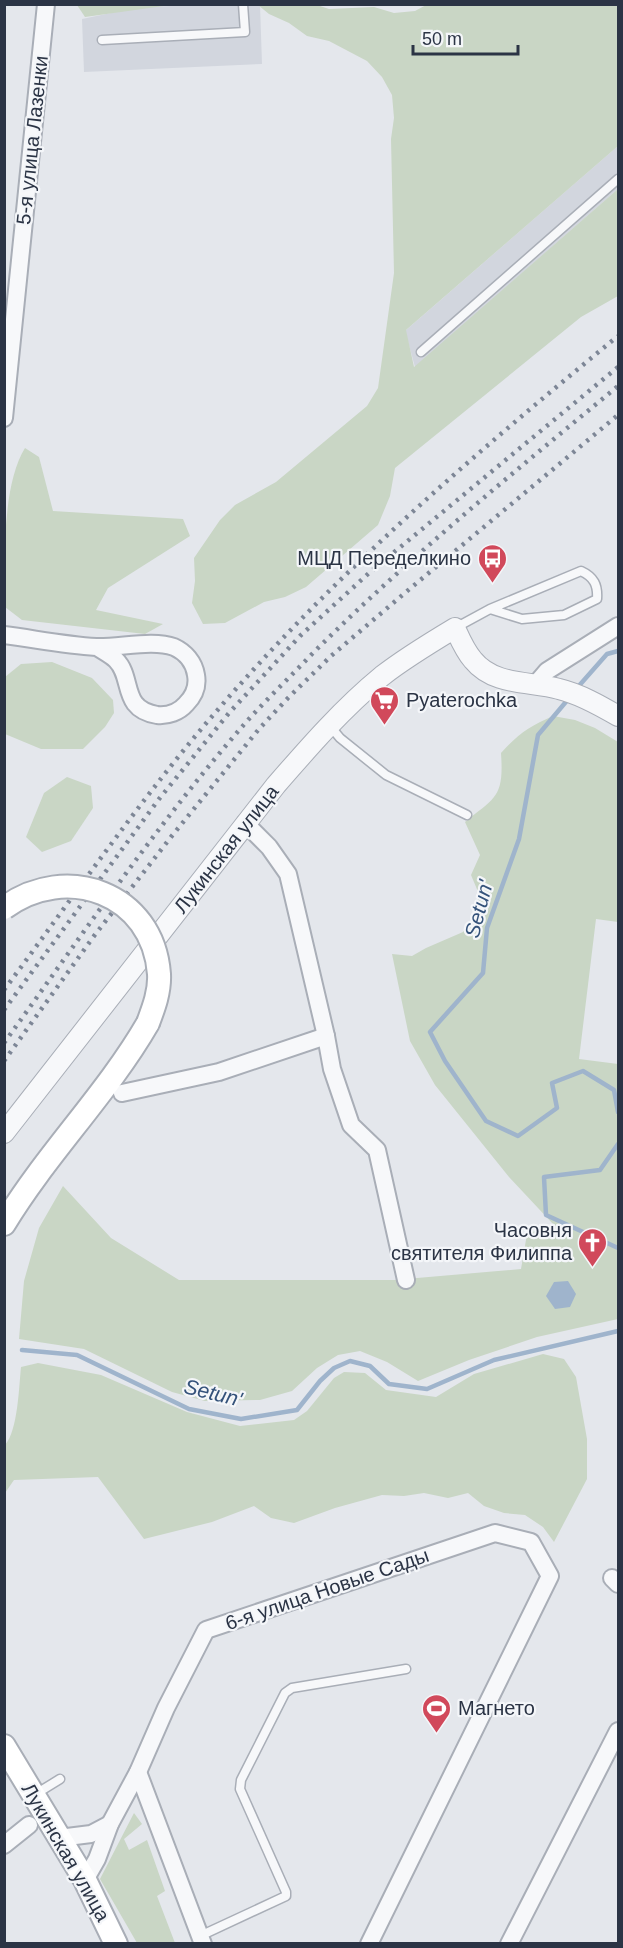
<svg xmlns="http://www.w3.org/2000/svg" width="623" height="1948" font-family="Arial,sans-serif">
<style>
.built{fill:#d2d6de}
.green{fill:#c9d6c5}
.water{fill:#9fb4cc}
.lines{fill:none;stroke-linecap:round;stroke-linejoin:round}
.stream{stroke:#9fb4cc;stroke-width:4.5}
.service-casing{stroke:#a9aeb7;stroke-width:11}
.minor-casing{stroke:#a9aeb7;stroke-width:20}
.tertiary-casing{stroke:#a9aeb7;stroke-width:22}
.secondary-casing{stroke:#a9aeb7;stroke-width:26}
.service{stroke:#f7f8fa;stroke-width:8}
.minor{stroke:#f7f8fa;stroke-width:16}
.tertiary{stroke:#f7f8fa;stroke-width:20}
.secondary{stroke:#fff;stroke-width:22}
.rail{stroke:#7d8696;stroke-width:4.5;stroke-dasharray:3 6;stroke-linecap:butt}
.secondary-bridge-casing{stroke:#a9aeb7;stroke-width:26;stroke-linecap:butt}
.secondary-bridge{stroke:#fff;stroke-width:22}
.labels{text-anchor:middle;stroke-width:4.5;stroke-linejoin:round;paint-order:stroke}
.street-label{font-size:20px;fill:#2b3445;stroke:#f4f6f9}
.poi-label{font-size:20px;fill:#2b3445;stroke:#f4f6f9;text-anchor:end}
.water-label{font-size:21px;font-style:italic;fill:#34527a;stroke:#f4f6f9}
</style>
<rect width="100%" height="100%" fill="#e4e7ec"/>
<g class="built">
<path d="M202,5H260L262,64L84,72L82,19L140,7Z"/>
<path d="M618,146V189L415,367L405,331Z"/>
</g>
<g class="green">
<path d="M428,4L618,5V146L406,330L414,367L618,189V296L581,317L395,468L390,496L378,525L306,587L285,597L264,602L225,623L203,624L192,603L195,581L194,558L220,520L235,505L276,482L367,406L378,388L394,273L391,139L394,118L392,95L382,77L367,61L329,41L307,36L289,23L269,14L258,5H317L329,9L374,7L394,13L415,11Z"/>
<path d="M77,5H171L85,17Z"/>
<path d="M25,448L39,457L53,511L183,519L190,536L108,588L96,610L163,624L145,634L22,620L5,607C4,563 2,485 25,448Z"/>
<path d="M52,662L92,678L113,700L114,713L105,727L83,749H41L5,734V677L21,664Z"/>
<path d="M553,716L575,720L595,728L618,742V922L596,919L579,1059L618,1064V1319L537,1337L469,1360L418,1381L387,1362L360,1351L338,1355L317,1368L292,1391L260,1400L205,1401L172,1392L84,1349L19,1339L24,1281L39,1228L63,1186L111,1238L179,1280H394L521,1269L527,1234L553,1224L509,1177L435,1085L410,1041L392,954L412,956L426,948L463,932L476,914L479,894L471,875L480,855L465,822C496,797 504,797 501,753C518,734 530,726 553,716Z"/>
<path d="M67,777L91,786L93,808L71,841L42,852L26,837L44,793Z"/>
<path d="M543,1354L564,1359L576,1377L587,1439V1479L554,1542L543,1527L525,1515L504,1513L484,1506L468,1493L448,1498L424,1493L404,1496L382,1495L335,1508L294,1523L271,1518L254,1506L212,1522L144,1539L98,1477L14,1480L5,1493V1445C18,1431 19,1386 21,1367L38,1363L101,1375L187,1412L240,1426L294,1420L307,1411L334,1378L344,1372L365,1373L386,1390L436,1397L474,1374Z"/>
<path d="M134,1813L142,1824L124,1839L129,1850L147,1840L165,1891L157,1896L175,1943H137L100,1879Z"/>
</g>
<path class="water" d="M568,1281L576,1294L570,1307L555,1309L546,1296L554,1282Z"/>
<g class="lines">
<g class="stream">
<path d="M577,688L607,654L618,651"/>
<path d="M570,697L538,735L519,839L487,928L483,973L430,1032L445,1061L486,1121L518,1136L557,1108L552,1083L583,1071L614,1090L618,1112"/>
<path d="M618,1144L600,1170L544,1177L546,1215L618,1248"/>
<path d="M22,1350L77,1355L189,1409L241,1419L297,1410L320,1381L334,1368L350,1361L370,1366L389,1384L427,1389L494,1360L618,1331"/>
</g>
<defs>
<g id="service">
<path d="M102,40L245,32L243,4"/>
<path d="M421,352L618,179"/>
<path d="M455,628L490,609L581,571C594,577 598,585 597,599L564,615L522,619L490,609"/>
<path d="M330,726L340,738L386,775L467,815"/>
<path d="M34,1795L60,1779"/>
<path d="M200,1936L286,1896V1892L240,1789L241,1780L285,1693L292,1688L406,1669"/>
</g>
<g id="minor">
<path d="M4,418L46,4"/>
<path d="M4,635C35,639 65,645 96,647C119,648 153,639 174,647C185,652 194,662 196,675C198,686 194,696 186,704C179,712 168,716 157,715C120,709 134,678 116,660C111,655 103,651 97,647"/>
<path d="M535,685L547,671L618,626"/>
<path d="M245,823L269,847L288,874L326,1036L332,1069L351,1125L377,1150L406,1280"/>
<path d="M122,1093L219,1072L326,1036"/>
<path d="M612,1578L618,1584"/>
<path d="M138,1772L203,1944"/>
<path d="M59,1838L91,1834L110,1824"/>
<path d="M4,1845L29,1825"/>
<path d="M85,1880L97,1859L110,1824L138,1772L166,1708L206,1630L495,1533L531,1542L550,1576L369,1944"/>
<path d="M509,1944L618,1731"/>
</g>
<path id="tertiary" d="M4,1133L276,785C309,747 343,708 382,676C405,658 430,643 455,628C460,639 465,651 473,660C494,686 530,681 559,689C580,694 601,706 618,716"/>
<g id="secondary">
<path d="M4,1224C47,1153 107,1094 148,1023"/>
<path d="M4,1746L85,1880L116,1944"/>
</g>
</defs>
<use href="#service" class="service-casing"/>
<use href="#minor" class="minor-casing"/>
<use href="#tertiary" class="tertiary-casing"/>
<use href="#secondary" class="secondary-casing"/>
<use href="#service" class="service"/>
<use href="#minor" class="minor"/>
<use href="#tertiary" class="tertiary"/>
<use href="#secondary" class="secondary"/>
<g class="rail">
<path d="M4,990C75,895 143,795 221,706C340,569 478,451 618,336"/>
<path d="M4,1010L159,799L229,713L300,636L369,573L618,367"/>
<path d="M4,1043C83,934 159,821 248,720C268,698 290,677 311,655C407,559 513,473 618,386"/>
<path d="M4,1061L94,936L171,837L259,729L288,698L331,656L406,592L618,415"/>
</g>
<defs>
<path id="secondary-bridge" d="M4,908C66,862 153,893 159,974C160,991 154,1007 148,1023"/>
</defs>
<use href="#secondary-bridge" class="secondary-bridge-casing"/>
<use href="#secondary-bridge" class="secondary-bridge"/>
</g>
<defs>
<symbol id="bus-pin" viewBox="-11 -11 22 30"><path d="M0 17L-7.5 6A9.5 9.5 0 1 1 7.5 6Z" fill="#d1495b" stroke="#f4f6f9"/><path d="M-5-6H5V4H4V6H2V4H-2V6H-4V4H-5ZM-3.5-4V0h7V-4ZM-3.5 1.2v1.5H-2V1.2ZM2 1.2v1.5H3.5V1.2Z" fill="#fff"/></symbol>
<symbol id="supermarket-pin" viewBox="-11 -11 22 30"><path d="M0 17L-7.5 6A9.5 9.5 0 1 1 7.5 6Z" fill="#d1495b" stroke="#f4f6f9"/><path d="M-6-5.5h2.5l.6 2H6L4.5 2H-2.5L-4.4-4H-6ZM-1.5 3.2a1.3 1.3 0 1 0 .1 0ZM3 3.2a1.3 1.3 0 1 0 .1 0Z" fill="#fff"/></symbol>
<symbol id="church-pin" viewBox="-11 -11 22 30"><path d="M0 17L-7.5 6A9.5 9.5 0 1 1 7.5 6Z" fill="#d1495b" stroke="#f4f6f9"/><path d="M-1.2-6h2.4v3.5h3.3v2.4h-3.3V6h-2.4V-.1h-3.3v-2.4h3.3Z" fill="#fff"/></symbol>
<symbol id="stadium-pin" viewBox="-11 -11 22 30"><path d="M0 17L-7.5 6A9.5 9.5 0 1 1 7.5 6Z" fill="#d1495b" stroke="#f4f6f9"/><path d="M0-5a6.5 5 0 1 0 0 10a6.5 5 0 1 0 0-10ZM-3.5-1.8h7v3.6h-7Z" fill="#fff"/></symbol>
</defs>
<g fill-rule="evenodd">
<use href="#bus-pin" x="476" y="542" width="33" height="45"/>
<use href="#supermarket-pin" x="368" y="684" width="33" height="45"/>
<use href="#church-pin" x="576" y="1226" width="33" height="45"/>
<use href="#stadium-pin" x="420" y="1692" width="33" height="45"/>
</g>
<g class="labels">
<g class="street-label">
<text transform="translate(32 140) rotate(-84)" y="7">5-я улица Лазенки</text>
<text transform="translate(226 849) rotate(-52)" y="7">Лукинская улица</text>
<text transform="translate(327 1589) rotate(-19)" y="7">6-я улица Новые Сады</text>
<text transform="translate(66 1852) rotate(60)" y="7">Лукинская улица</text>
</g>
<g class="poi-label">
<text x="471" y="565">МЦД Переделкино</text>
<text x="406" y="707" text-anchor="start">Pyaterochka</text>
<text x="572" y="1237">Часовня<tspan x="572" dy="23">святителя Филиппа</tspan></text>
<text x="458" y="1715" text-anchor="start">Магнето</text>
</g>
<g class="water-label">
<text transform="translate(479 909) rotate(-75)" y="7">Setun'</text>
<text transform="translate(213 1393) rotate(14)" y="7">Setun'</text>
</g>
</g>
<rect width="623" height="1948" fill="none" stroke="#2b3445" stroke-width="12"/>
<path d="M413 45v9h105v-9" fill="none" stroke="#2b3445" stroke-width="3"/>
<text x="422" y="45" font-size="18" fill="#2b3445" stroke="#f4f6f9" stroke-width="4.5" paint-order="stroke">50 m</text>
</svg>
